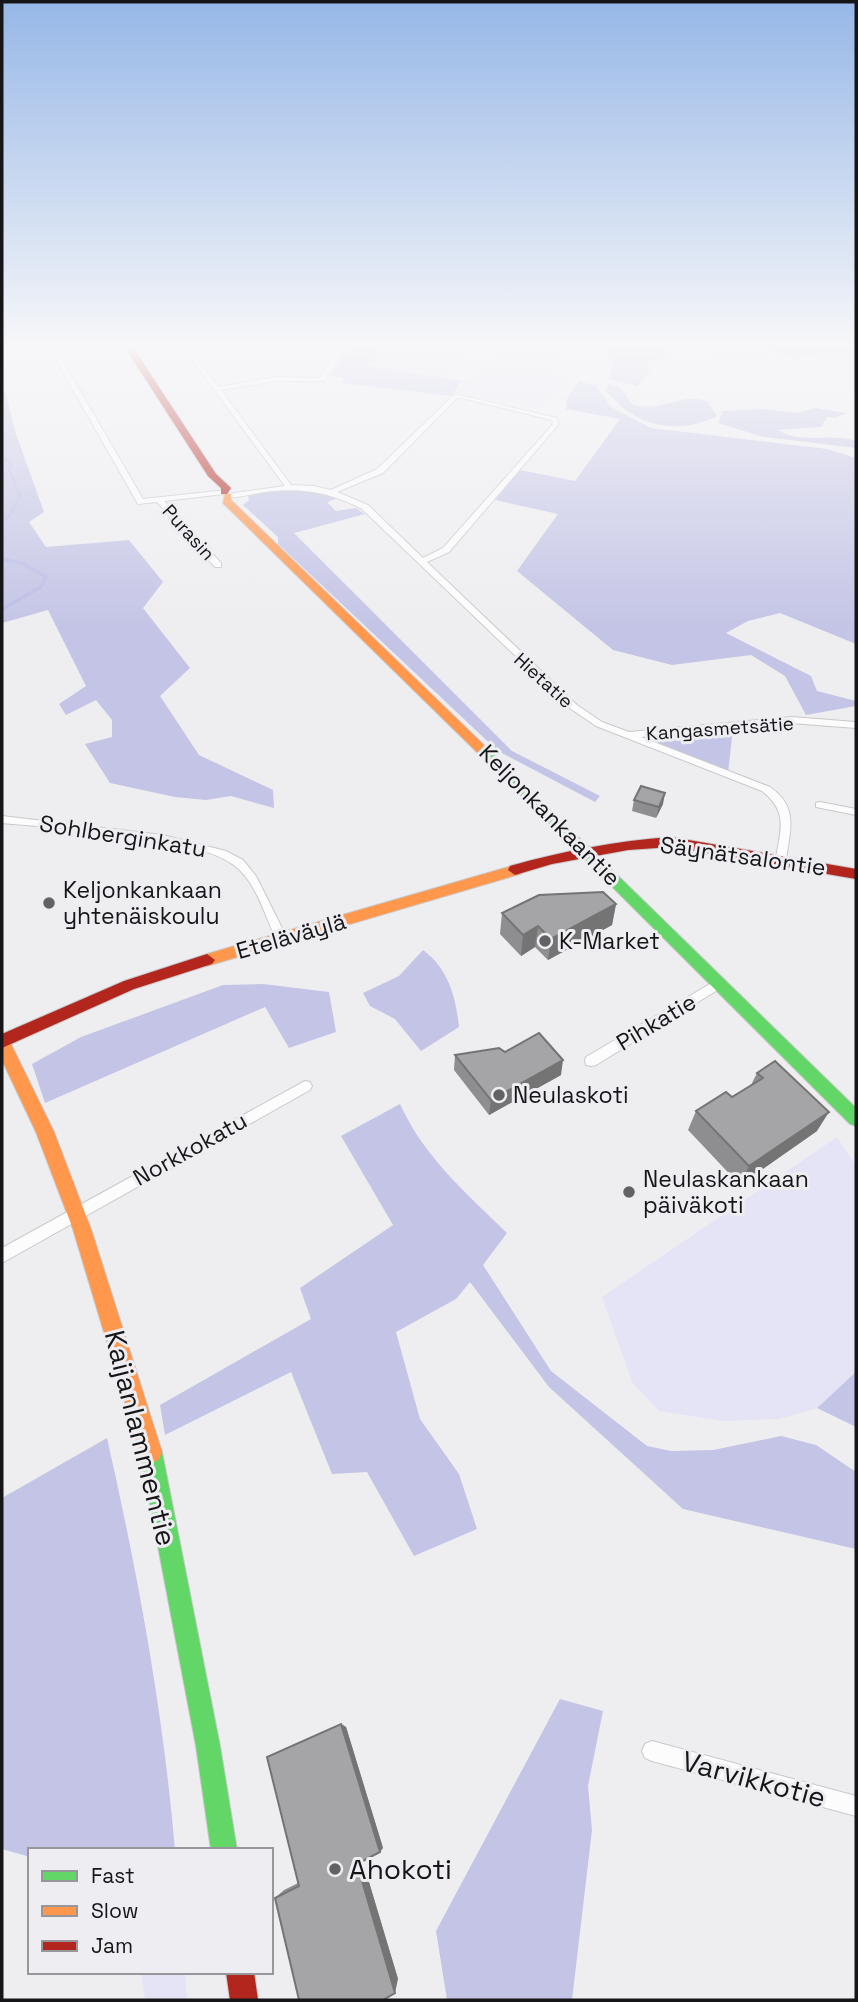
<svg xmlns="http://www.w3.org/2000/svg" width="858" height="2002" font-family="'Space Grotesk',sans-serif">
<style>
.green{fill:#e4e4f6}
.forest{fill:#c4c4e6}
.lines{fill:none;stroke-linecap:round;stroke-linejoin:round}
.stream-far1{stroke:#bcbce6;stroke-width:2.5}
.stream{stroke:#bcbce6;stroke-width:3.5}
.street-casing{stroke:#c9c9cb;stroke-width:2}
.fast-casing{stroke:#c9c9cb;stroke-width:2}
.slow-casing{stroke:#c9c9cb;stroke-width:2}
.jam-casing{stroke:#c9c9cb;stroke-width:2}
.street{fill:#fcfcfd;fill-rule:evenodd}
.fast{fill:#63d668;fill-rule:evenodd}
.slow{fill:#ff974d;fill-rule:evenodd}
.jam{fill:#b3261e;fill-rule:evenodd}
.wall{fill:#8e8e90}
.shaded-wall{fill:#747475}
.building{fill:#a5a5a7;stroke:#747475;stroke-width:2}
.poi-dot{fill:#626264;stroke:#ededf2;stroke-width:2.5}
.labels{text-anchor:middle;stroke-width:6;stroke-linejoin:round;paint-order:stroke}
.far-street-label{font-size:19px;fill:#161618;stroke:#ededf2}
.street-label{font-size:23px;fill:#161618;stroke:#ededf2}
.poi-label{font-size:23px;fill:#161618;stroke:#ededf2;text-anchor:start}
.near-street-label{font-size:28px;fill:#161618;stroke:#ededf2}
.near-poi-label{font-size:28px;fill:#161618;stroke:#ededf2;text-anchor:start}
</style>
<rect width="100%" height="100%" fill="#eeeef1"/>
<g class="green">
<path d="M387,346H447L473,350L442,380L364,366Z"/>
<path d="M507,346H576L567,349L547,375L568,379L546,404L536,407L455,393Z"/>
<path d="M687,346H744L771,356C760,374 702,355 686,349Z"/>
<path d="M837,1137L856,1166V1372L817,1408L779,1419L724,1421L659,1411L632,1382L602,1297Z"/>
<path d="M141,1972H185L187,2000H145Z"/>
</g>
<g class="forest">
<path d="M351,346H387L365,366L462,381L451,396L342,383L344,378L329,376Z"/>
<path d="M600,346H659L668,351L664,357L649,362L646,368L651,371L637,386L609,379C614,361 613,358 600,346Z"/>
<path d="M755,346H846L856,348V354L826,353L794,359Z"/>
<path d="M579,381L596,386L611,407L651,428L827,449L856,458V644L780,613L748,621L726,633L811,676L817,691L856,701V706L806,715L785,676L751,655L672,665L613,650L517,571L558,514L495,500L520,470L575,481L620,419L566,409L567,399Z"/>
<path d="M609,383L620,388L633,405C640,406 649,408 656,406C675,403 686,395 707,401L717,416C678,436 633,427 606,390Z"/>
<path d="M2,390L5,391L16,434L44,512L29,522L46,547L129,540L163,582L143,608L190,668L160,696L199,755L273,790L274,808L231,796L206,800L175,797L110,783L85,744L112,737V720L96,700L66,715L59,704L86,686L48,610L2,623Z"/>
<path d="M815,408L846,413L835,418L827,417L821,427L778,430C801,445 831,432 856,441V448L764,437L718,423L723,411L763,409L797,413Z"/>
<path d="M290,488L317,490L339,498L327,502L336,511L356,508L365,514L294,533L512,751L600,796L595,802L498,751L278,544V537L243,505L249,500L248,496Z"/>
<path d="M733,728L728,773L657,746V735Z"/>
<path d="M423,950C448,968 456,997 459,1027L421,1051L395,1019L370,1006L363,993L399,976Z"/>
<path d="M263,984L329,992L336,1032L289,1048L265,1007L45,1103L32,1064L81,1037L223,985Z"/>
<path d="M400,1104C424,1157 466,1193 507,1233L483,1265L551,1371L647,1446L671,1451L713,1450L781,1436L816,1445L856,1472V1549L683,1509L549,1387L470,1282L456,1299L396,1332L420,1419L459,1474L477,1529L414,1556L367,1472L332,1474L291,1372L165,1435L160,1405L311,1319L300,1288L393,1225L341,1136Z"/>
<path d="M856,1372V1427L817,1408Z"/>
<path d="M107,1438C138,1575 163,1710 175,1850H30V1857L2,1849V1498Z"/>
<path d="M560,1699L603,1711L588,1786L592,1830L572,2000H447L436,1931Z"/>
</g>
<g class="lines">
<path class="stream-far1" d="M2,456L11,464L9,470L20,496L10,515L2,520"/>
<path class="stream" d="M2,559L24,564L46,577L41,587L2,609"/>
<defs>
<g id="street">
<path d="M48,346H54L143,499L227,490L228,492L224,494L164,501L221,563V567H215L157,502L138,504Z"/>
<path d="M182,346H188L218,387L276,377L320,378L341,346H347L324,381H276L221,390L291,485L313,486L331,490L377,469L455,394L557,418L558,425L449,552L427,562L577,705L602,722L629,732L791,717L856,722V728L791,723L641,737L770,787C790,801 793,816 789,840C788,847 787,855 785,862L781,863L776,859C780,830 789,812 762,791L596,726L571,709L362,509C330,492 301,487 264,492C252,494 238,498 225,498L224,496L228,494L285,486ZM458,397L552,420L553,424L443,548L423,558L368,505L337,492L383,473Z"/>
<path d="M473,346L493,348L490,350Z"/>
<path d="M820,802L856,809V815L816,807V803Z"/>
<path d="M2,816L163,835L226,851L243,860L256,876L287,938L281,942L277,941C265,917 257,883 235,866C197,835 54,828 2,823Z"/>
<path d="M720,978L724,980L726,983L724,986L596,1065L591,1066L586,1065L585,1061L586,1057Z"/>
<path d="M305,1081L310,1082L312,1086L310,1090L2,1263V1248Z"/>
<path d="M652,1741L856,1796V1816L652,1761L645,1758L642,1751L645,1744Z"/>
</g>
<g id="fast">
<path d="M485,749L489,750L856,1108V1126L850,1124L481,756L479,753Z"/>
<path d="M151,1441L159,1444L162,1452L220,1746L237,1850H211L196,1746L140,1452L143,1444Z"/>
</g>
<g id="slow">
<path d="M225,494H231V500L489,750V756H481L223,503Z"/>
<path d="M515,865L520,866L522,870L520,874L207,966L199,960L207,954Z"/>
<path d="M2,1036L8,1038L54,1132L91,1229L162,1452L159,1460L151,1463L143,1460L140,1452L73,1229L36,1132L2,1060Z"/>
</g>
<g id="jam">
<path d="M124,346H132L216,474L231,488L227,494H221V488L208,476Z"/>
<path d="M671,837L856,869V879L671,847L628,850L552,864L515,875L508,870L510,866C563,851 616,841 671,837Z"/>
<path d="M207,954L215,960L212,964L134,989L2,1048V1034L124,981Z"/>
<path d="M226,1972H254L258,2000H230Z"/>
</g>
</defs>
<use href="#street" class="street-casing"/>
<use href="#fast" class="fast-casing"/>
<use href="#slow" class="slow-casing"/>
<use href="#jam" class="jam-casing"/>
<use href="#street" class="street"/>
<use href="#fast" class="fast"/>
<use href="#slow" class="slow"/>
<use href="#jam" class="jam"/>
</g>
<g class="wall">
<path d="M634,800L663,804L656,818L632,811Z"/>
<path d="M616,904L612,925L548,960L535,947L521,956L500,934L502,913Z"/>
<path d="M505,1052L561,1075L489,1115L454,1070L455,1055Z"/>
<path d="M757,1073L817,1131L740,1185L688,1130L696,1111L732,1097L751,1085Z"/>
<path d="M341,1724L346,1727L383,1848L363,1862L398,1979L275,1898L284,1890L298,1883Z"/>
</g>
<g class="shaded-wall">
<path d="M665,793L663,804L656,818L659,807Z"/>
<path d="M616,904L612,925L548,960L551,939Z"/>
<path d="M538,926L535,947L521,956L523,935Z"/>
<path d="M563,1060L561,1075L489,1115L491,1100Z"/>
<path d="M829,1112L817,1131L740,1185L749,1166Z"/>
<path d="M341,1724L346,1727L383,1848L380,1852Z"/>
<path d="M362,1859L398,1979L395,1993L357,1864Z"/>
</g>
<g class="building">
<path d="M641,786L665,793L659,807L634,800Z"/>
<path d="M603,892L616,904L551,939L538,926L523,935L502,913L539,895Z"/>
<path d="M539,1033L563,1060L491,1100L455,1055L499,1048L505,1052Z"/>
<path d="M775,1061L829,1112L749,1166L696,1111L726,1092L732,1097L763,1078L757,1073Z"/>
<path d="M341,1724L380,1852L357,1864L395,1993L383,2000H299L275,1898L299,1886L267,1757Z"/>
</g>
<linearGradient id="sky" x2="0" y2="1"><stop stop-color="#96b7e7"/><stop offset="0.55" stop-color="#f7f7f9"/><stop offset="1" stop-color="#f7f7f9" stop-opacity="0"/></linearGradient>
<rect width="858" height="627" fill="url(#sky)"/>
<g class="poi-dot">
<circle cx="49" cy="903" r="7"/>
<circle cx="545" cy="941" r="7"/>
<circle cx="499" cy="1095" r="7"/>
<circle cx="629" cy="1192" r="7"/>
<circle cx="335" cy="1869" r="7"/>
</g>
<g class="labels">
<g class="far-street-label">
<text transform="translate(189 532) rotate(48)" y="7">Purasin</text>
<text transform="translate(544 680) rotate(42)" y="7">Hietatie</text>
<text transform="translate(720 728) rotate(-4)" y="7">Kangasmetsätie</text>
</g>
<g class="street-label">
<text transform="translate(550 815) rotate(45)" y="8">Keljonkankaantie</text>
<text transform="translate(123 836) rotate(9)" y="8">Sohlberginkatu</text>
<text transform="translate(743 856) rotate(8)" y="8">Säynätsalontie</text>
<text transform="translate(291 936) rotate(-16)" y="8">Eteläväylä</text>
<text transform="translate(656 1022) rotate(-31)" y="8">Pihkatie</text>
<text transform="translate(190 1149) rotate(-29)" y="8">Norkkokatu</text>
</g>
<g class="poi-label">
<text x="63" y="898">Keljonkankaan<tspan x="63" dy="26">yhtenäiskoulu</tspan></text>
<text x="559" y="949">K-Market</text>
<text x="513" y="1103">Neulaskoti</text>
<text x="643" y="1187">Neulaskankaan<tspan x="643" dy="26">päiväkoti</tspan></text>
</g>
<g class="near-street-label">
<text transform="translate(141 1438) rotate(76)" y="10">Kaijanlammentie</text>
<text transform="translate(754 1779) rotate(15)" y="10">Varvikkotie</text>
</g>
<g class="near-poi-label">
<text x="349" y="1879">Ahokoti</text>
</g>
</g>
<rect width="858" height="2002" fill="none" stroke="#161618" stroke-width="7"/>
<rect x="28" y="1848" width="245" height="126" fill="#ededf2" stroke="#97979b" stroke-width="2"/>
<rect x="42" y="1871" width="35" height="10" fill="#63d668" stroke="#97979b" stroke-width="2"/>
<text x="91" y="1883" font-size="21" fill="#161618">Fast</text>
<rect x="42" y="1906" width="35" height="10" fill="#ff974d" stroke="#97979b" stroke-width="2"/>
<text x="91" y="1918" font-size="21" fill="#161618">Slow</text>
<rect x="42" y="1941" width="35" height="10" fill="#b3261e" stroke="#97979b" stroke-width="2"/>
<text x="91" y="1953" font-size="21" fill="#161618">Jam</text>
</svg>
